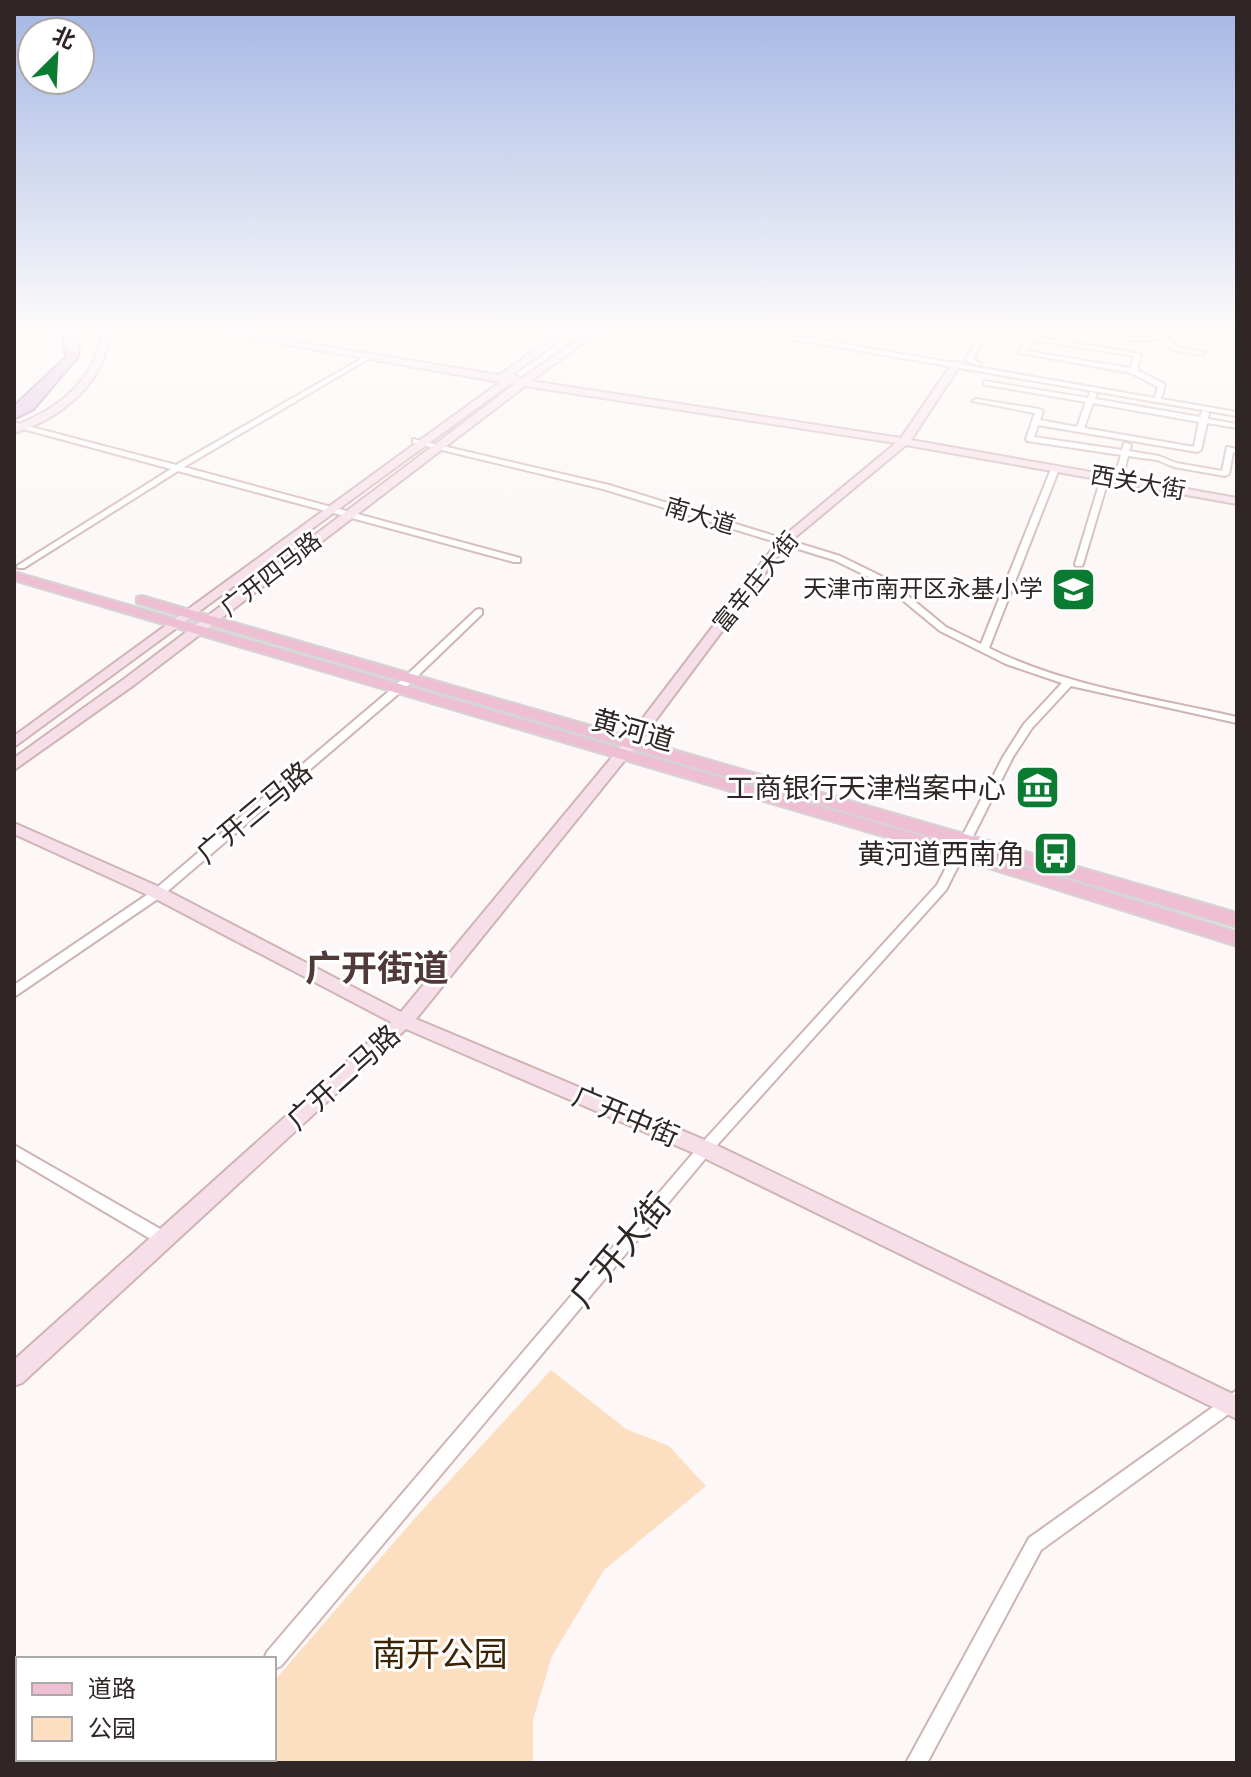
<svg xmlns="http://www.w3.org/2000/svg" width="1251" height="1777" font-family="Jost,'Noto Sans SC',sans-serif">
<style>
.green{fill:#fcdfc0}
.water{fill:#ddb8dd;stroke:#a98ca6;stroke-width:2}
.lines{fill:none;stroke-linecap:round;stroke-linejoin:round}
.street-casing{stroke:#d0b4b4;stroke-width:4}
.secondary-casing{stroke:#d0b4b4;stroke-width:4}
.primary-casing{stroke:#d6d4d4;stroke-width:4}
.street{fill:#fff;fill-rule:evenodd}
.secondary{fill:#f6dfe9;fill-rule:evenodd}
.primary{fill:#eebed3;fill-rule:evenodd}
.labels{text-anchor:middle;stroke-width:6;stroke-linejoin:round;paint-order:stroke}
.far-street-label{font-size:24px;fill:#312626;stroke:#fff}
.far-poi-label{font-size:24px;fill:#312626;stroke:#fff;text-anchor:end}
.street-label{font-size:28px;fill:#312626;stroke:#fff}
.poi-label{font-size:28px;fill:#312626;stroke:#fff;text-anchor:end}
.near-street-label{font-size:34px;fill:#312626;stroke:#fff}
.near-park-label{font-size:34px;fill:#3c2504;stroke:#fff}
.district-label{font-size:36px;font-weight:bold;fill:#503939;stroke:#fff}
</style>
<rect width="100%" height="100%" fill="#fdf7f7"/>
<path class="green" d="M551,1370L626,1429L669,1446L706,1486L604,1570L552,1656L533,1720V1763H203L207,1759H274V1681L416,1517Z"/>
<path class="water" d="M62,332H77L80,352L78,358L34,410L14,420V405L65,357Z"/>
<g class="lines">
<defs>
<g id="street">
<path d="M734,332H757L815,339L1155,398L1158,387L1131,373L1020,353L1019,352L1028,338L1027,332H1033L1034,336L1141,354L1137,370L1165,384L1161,399L1237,412V416L815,343ZM1033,340L1135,356L1130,368L1026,351Z"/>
<path d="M983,332H990L972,359L981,364L978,366L965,360Z"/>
<path d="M1086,332H1102L1142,338L1175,332L1166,338L1178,347L1205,353L1202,355L1174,350L1159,339L1131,341Z"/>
<path d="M368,355L373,356L184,467L520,558V562H514L178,471L24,568H18L17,566L171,469L16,427V423L176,465Z"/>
<path d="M984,381L1088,398L1090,392H1093L1097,394L1095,399L1200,417L1202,411H1205L1209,413L1208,419L1237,424V428L1207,423L1201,450L1197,452L1038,425L1034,437L1122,450L1124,443H1127L1131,445L1129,451L1159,456L1176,463L1222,471L1227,447L1237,449V453L1233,452L1229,474L1225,476L1174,467L1157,460L1128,456L1122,479L1115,481L1114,479L1121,455L1027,441L1026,439L1035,413L972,401L976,399L1039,409L1043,411L1040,420L1077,427L1086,402L987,385H984ZM1093,403L1199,422L1194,447L1084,428Z"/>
<path d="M413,439L609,485L840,556L889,580L946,627L981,644L1051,469L1058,467L1059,469L989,648C1065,686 1154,698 1237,717V723L1071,686L1032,728L1013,757L946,890L710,1153L281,1666L274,1669V1659H264L267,1652L700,1145L937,885L1003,757L1024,724L1062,683L1006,664L940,631L883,584L834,560L603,489L413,443Z"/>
<path d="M1102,475L1109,477L1083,564L1082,566H1076L1075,564Z"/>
<path d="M479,609L482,610V614L403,690L162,896L14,997V985L154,890L395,686L476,610Z"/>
<path d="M14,1145L169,1234L172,1239L169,1244L164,1246L159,1244L14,1158Z"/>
<path d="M1237,1390V1408L1041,1550L927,1763H906L1029,1538Z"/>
<path d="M177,1759H199L198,1763H176Z"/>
</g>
<g id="secondary">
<path d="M102,332H110C105,383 61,419 14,433V426C57,410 96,380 102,332Z"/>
<path d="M215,332H237L499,375L561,332H571L513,374L521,379L589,332H599L531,381L901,438L953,362L956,361L961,364L911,440L1237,498V504L906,445L787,544L637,745L416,1019L712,1143L1237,1396V1419L698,1155L406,1029L22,1383L14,1386V1360L391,1022L152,897L14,834V823L164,889L401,1012L627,739L779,540L896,443L525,386L134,685L14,770V758L124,679L515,384L511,383L14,747V736L500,382Z"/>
</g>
<g id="primary">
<path d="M14,572L966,849L1237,932V946L954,857L14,580Z"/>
<path d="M142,596L1237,913V927L137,603V597Z"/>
</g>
</defs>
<use href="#street" class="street-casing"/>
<use href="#secondary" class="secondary-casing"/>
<use href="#primary" class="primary-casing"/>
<use href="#street" class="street"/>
<use href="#secondary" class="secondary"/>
<use href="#primary" class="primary"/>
</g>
<linearGradient id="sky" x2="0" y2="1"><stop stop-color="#a3b6e4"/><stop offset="0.57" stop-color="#fefbfb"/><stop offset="1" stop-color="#fefbfb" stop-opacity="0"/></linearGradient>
<rect width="1251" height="581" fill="url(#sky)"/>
<defs>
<symbol id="school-square" viewBox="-11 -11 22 22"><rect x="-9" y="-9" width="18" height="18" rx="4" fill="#0a7b31" stroke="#fff"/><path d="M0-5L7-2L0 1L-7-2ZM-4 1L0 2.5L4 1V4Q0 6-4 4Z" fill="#fff"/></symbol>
<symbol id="museum-square" viewBox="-11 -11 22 22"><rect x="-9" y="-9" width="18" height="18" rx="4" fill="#0a7b31" stroke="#fff"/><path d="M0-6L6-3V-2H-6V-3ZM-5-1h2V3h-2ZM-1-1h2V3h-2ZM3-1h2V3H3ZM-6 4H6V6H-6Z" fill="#fff"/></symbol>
<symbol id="bus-square" viewBox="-11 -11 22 22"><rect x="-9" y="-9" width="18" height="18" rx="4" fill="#0a7b31" stroke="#fff"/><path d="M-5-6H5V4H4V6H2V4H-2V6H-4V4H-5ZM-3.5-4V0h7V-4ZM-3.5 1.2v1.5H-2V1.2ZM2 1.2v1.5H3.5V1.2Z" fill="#fff"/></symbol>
</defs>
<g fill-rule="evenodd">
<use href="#school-square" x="1048" y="564" width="51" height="51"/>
<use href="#museum-square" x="1012" y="762" width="51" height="51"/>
<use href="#bus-square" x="1030" y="828" width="51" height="51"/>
</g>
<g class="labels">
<g class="far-street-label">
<text transform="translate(1138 483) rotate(10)" y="8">西关大街</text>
<text transform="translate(700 516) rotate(17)" y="8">南大道</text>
<text transform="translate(271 574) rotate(-38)" y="8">广开四马路</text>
<text transform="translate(756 582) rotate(-51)" y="8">富辛庄大街</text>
</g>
<g class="far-poi-label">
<text x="1043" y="597">天津市南开区永基小学</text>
</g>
<g class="street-label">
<text transform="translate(633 730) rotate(16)" y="10">黄河道</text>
<text transform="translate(254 812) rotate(-40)" y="10">广开三马路</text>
<text transform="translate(343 1077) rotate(-42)" y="10">广开二马路</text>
<text transform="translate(626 1116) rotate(23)" y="10">广开中街</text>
</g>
<g class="poi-label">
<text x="1006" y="798">工商银行天津档案中心</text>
<text x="1025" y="864">黄河道西南角</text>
</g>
<g class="near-street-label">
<text transform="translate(620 1250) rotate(-50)" y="12">广开大街</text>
</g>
<g class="near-park-label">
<text x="440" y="1666">南开公园</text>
</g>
<g class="district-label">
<text x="377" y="981">广开街道</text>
</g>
</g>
<rect width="1251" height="1777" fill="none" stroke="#312626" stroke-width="32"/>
<rect x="16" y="1657" width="260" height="104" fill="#ffffff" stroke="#ada8a8" stroke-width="2"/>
<rect x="32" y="1683" width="40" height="12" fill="#eebed3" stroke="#ada8a8" stroke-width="2"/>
<text x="88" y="1697" font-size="24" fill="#312626">道路</text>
<rect x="32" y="1717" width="40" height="24" fill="#fcdfc0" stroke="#ada8a8" stroke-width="2"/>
<text x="88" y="1737" font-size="24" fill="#312626">公园</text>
<g transform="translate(56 56) rotate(24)"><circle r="38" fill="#ffffff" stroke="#ada8a8" stroke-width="2"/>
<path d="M0-6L14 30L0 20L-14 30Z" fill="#0a7b31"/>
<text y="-12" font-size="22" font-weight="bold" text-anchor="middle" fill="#312626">北</text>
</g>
</svg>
